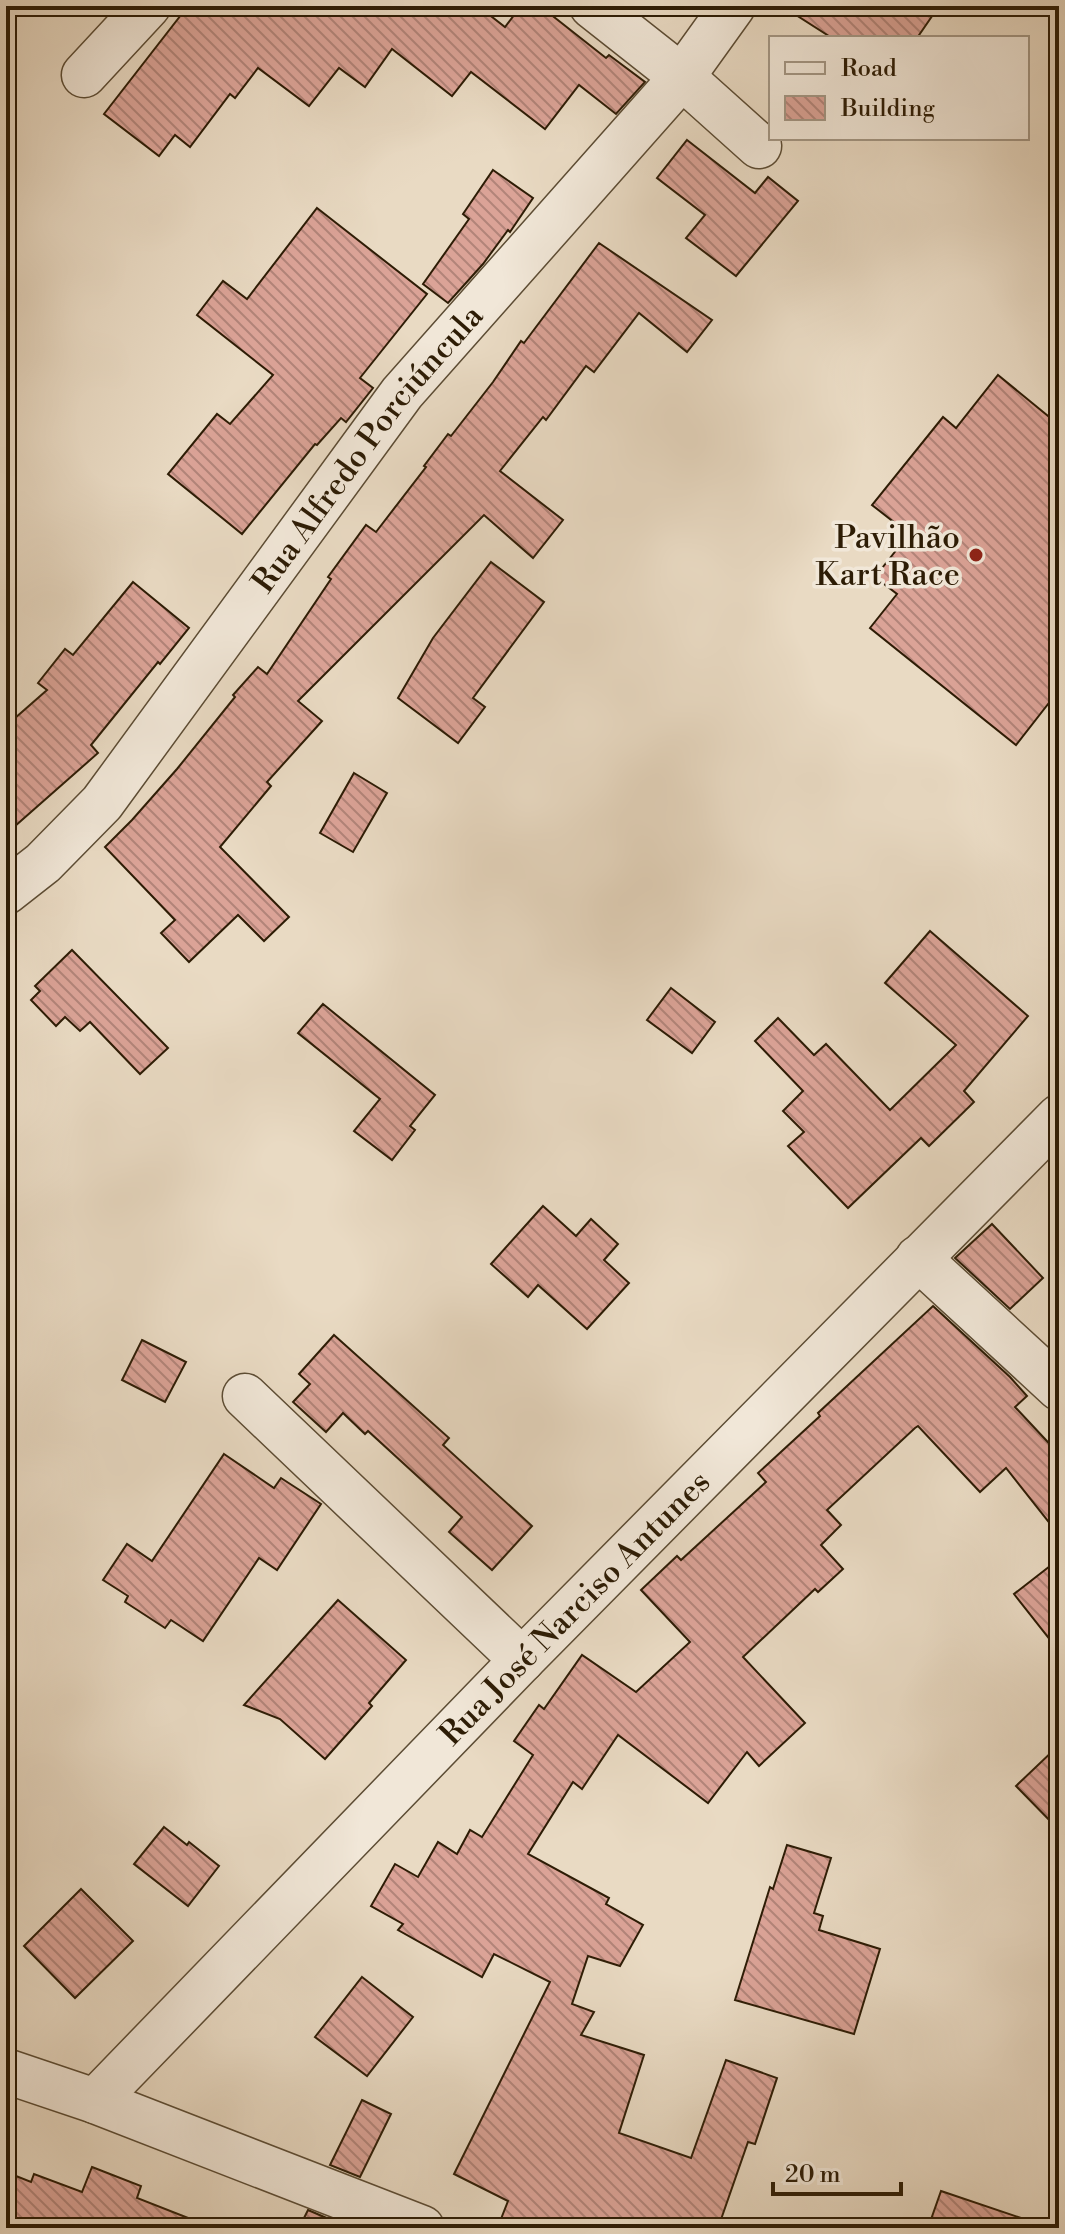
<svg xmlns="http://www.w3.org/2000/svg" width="1065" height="2234" font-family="'Libre Bodoni',serif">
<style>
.building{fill:url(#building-back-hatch);stroke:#2d1c05;stroke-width:2}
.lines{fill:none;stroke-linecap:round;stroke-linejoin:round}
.street-casing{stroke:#5c4c34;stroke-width:47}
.street{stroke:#f1e7d8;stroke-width:44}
.poi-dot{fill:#8f2418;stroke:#f1e7d8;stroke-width:3}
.labels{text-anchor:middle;stroke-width:7;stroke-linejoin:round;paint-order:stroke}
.street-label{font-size:32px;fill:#2d1c05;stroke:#f1e7d8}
.poi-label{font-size:32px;fill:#2d1c05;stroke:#f1e7d8;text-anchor:end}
</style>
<defs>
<pattern id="building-back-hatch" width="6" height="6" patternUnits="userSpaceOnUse" patternTransform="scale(2)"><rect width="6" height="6" fill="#dba397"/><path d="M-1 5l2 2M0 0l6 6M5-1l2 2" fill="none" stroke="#b28479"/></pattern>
</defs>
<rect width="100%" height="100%" fill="#e9dac3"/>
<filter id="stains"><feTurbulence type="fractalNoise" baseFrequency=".0025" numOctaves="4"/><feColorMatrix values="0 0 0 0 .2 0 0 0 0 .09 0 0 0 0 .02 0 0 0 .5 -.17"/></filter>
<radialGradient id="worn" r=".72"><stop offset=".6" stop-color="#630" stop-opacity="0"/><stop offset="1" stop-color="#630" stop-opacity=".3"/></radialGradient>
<g class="building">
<path d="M188,6H478L505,27L521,6H540L606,58L609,55L645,82L616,114L579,85L545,129L471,72L452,96L392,49L365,87L339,68L309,106L258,68L235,98L230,94L190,147L175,135L159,156L104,114Z"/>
<path d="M782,6H939L917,38H832Z"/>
<path d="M687,140L755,193L768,177L798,201L736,276L686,238L705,215L657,178Z"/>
<path d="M493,170L533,198L510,232L508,230L483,264L448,303L423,284L469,219L463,214Z"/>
<path d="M317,208L427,294L360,378L373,388L346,422L341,418L317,445L315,444L242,534L168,474L217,414L230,424L273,375L197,315L223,281L247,299Z"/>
<path d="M599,243L712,320L687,352L639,313L594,372L586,366L546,420L543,417L500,471L563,520L533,558L484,515L298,701L322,721L267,782L271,786L220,847L289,917L264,941L238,915L189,962L161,933L175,920L105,847L132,820L177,769L235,697L233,695L258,667L267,674L331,579L328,577L366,525L376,532L426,467L424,466L448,434L451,436L493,382L521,341L524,343Z"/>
<path d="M998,375L1059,425V690L1016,745L870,628L897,594L875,577L909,534L872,505L943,417L956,428Z"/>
<path d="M491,562L544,602L473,698L485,707L458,743L398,698L433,638Z"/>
<path d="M133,582L189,628L160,664L158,662L91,745L98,753L6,834V726L47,690L38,683L65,649L73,655Z"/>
<path d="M354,773L387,793L353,852L320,833Z"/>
<path d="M930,931L1028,1016L964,1091L974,1102L929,1146L921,1138L848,1208L788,1146L804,1132L783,1111L803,1091L755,1041L778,1018L814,1055L826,1044L890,1110L956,1045L885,983Z"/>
<path d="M72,950L168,1048L140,1074L90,1022L80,1031L65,1017L56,1026L31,1000L40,991L35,986Z"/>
<path d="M671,988L715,1022L692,1053L647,1020Z"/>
<path d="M323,1004L435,1095L410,1126L415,1130L392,1160L354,1131L380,1099L298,1033Z"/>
<path d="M543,1206L576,1236L591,1219L618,1244L604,1260L629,1283L587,1329L538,1285L528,1297L491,1264Z"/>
<path d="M992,1224L1043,1278L1010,1309L955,1258Z"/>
<path d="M933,1306L1010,1377L1027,1396L1015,1407L1059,1454V1535L1006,1468L980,1492L918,1426L915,1428L827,1510L841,1525L821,1545L843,1569L818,1592L815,1589L743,1657L805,1723L759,1766L747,1752L708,1803L618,1735L582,1789L573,1782L528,1854L609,1898L606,1904L643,1925L620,1966L588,1956L572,2004L594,2012L581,2035L644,2055L619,2133L691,2158L726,2060L777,2078L755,2144L748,2142L718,2228H522L501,2219L508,2201L454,2174L550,1982L494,1954L482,1977L398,1930L403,1924L371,1906L395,1864L418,1877L438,1842L457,1854L470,1830L482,1837L533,1755L514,1741L539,1705L544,1709L582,1655L636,1692L690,1642L641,1590L677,1556L681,1560L766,1482L758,1473L820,1416L818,1413Z"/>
<path d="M334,1335L449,1438L443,1445L532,1526L492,1570L449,1532L462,1517L368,1431L365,1434L343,1413L326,1432L293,1402L310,1384L299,1374Z"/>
<path d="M142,1340L186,1362L165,1402L122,1380Z"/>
<path d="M224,1454L274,1488L281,1478L321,1504L277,1570L259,1558L203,1641L171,1620L165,1628L125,1602L128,1596L103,1580L127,1544L152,1561Z"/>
<path d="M1059,1559V1651L1014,1594Z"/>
<path d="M338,1600L406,1660L369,1703L372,1706L325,1759L280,1719L244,1705Z"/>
<path d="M1059,1745V1830L1016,1786Z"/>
<path d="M164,1827L187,1845L189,1842L219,1866L188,1906L134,1864Z"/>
<path d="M787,1845L831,1858L814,1913L823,1916L819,1930L880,1949L854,2034L735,2000L770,1887L773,1889Z"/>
<path d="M81,1889L133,1941L75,1998L24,1946Z"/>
<path d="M362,1977L413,2017L367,2076L315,2037Z"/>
<path d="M362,2100L391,2114L360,2177L330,2165Z"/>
<path d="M92,2167L141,2186L137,2198L206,2225V2228H38L6,2215V2172L31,2182L34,2174L82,2192Z"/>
<path d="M941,2191L1033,2222L1032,2228H928Z"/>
<path d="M308,2210L336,2222L333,2228H309L301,2224Z"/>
</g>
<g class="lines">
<defs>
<g id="street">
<path d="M592,6L682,77L759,146"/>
<path d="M84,75L148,6"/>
<path id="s1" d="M6,892L43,863L102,803L402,393L682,77L733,6"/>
<path d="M918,1258L1059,1388"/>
<path d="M245,1396L522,1660"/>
<path d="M6,2071L95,2101L422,2228"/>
<path id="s2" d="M95,2101L522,1660L1059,1117"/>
</g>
</defs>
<use href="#street" class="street-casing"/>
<use href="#street" class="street"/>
</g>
<circle class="poi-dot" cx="976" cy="555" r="8"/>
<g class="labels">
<g class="street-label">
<text dy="11" stroke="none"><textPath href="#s1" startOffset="574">Rua Alfredo Porciúncula</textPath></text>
<text dy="11" stroke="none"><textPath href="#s2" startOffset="688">Rua José Narciso Antunes</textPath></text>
</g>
<g class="poi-label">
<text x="960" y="548">Pavilhão<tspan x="960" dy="37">Kart Race</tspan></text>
</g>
</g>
<rect width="1065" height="2234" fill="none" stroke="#e9dac3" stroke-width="32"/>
<rect x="8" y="8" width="1049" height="2218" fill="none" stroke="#2d1c05" stroke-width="4"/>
<rect x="16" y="16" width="1033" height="2202" fill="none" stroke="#2d1c05" stroke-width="2"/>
<rect x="769" y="36" width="260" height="104" fill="#f1e7d8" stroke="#a39684" stroke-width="2"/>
<rect x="785" y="62" width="40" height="12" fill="#f1e7d8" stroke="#a39684" stroke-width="2"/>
<text x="841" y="76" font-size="24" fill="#2d1c05">Road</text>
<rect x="785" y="96" width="40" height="24" fill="url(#building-back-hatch)" stroke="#a39684" stroke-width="2"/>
<text x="841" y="116" font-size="24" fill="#2d1c05">Building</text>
<path d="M773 2182v12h128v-12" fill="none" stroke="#2d1c05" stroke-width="4"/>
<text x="785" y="2182" font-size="24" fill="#2d1c05" stroke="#f1e7d8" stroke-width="6" paint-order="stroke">20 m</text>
<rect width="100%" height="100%" filter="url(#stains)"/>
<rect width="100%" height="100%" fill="url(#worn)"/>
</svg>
